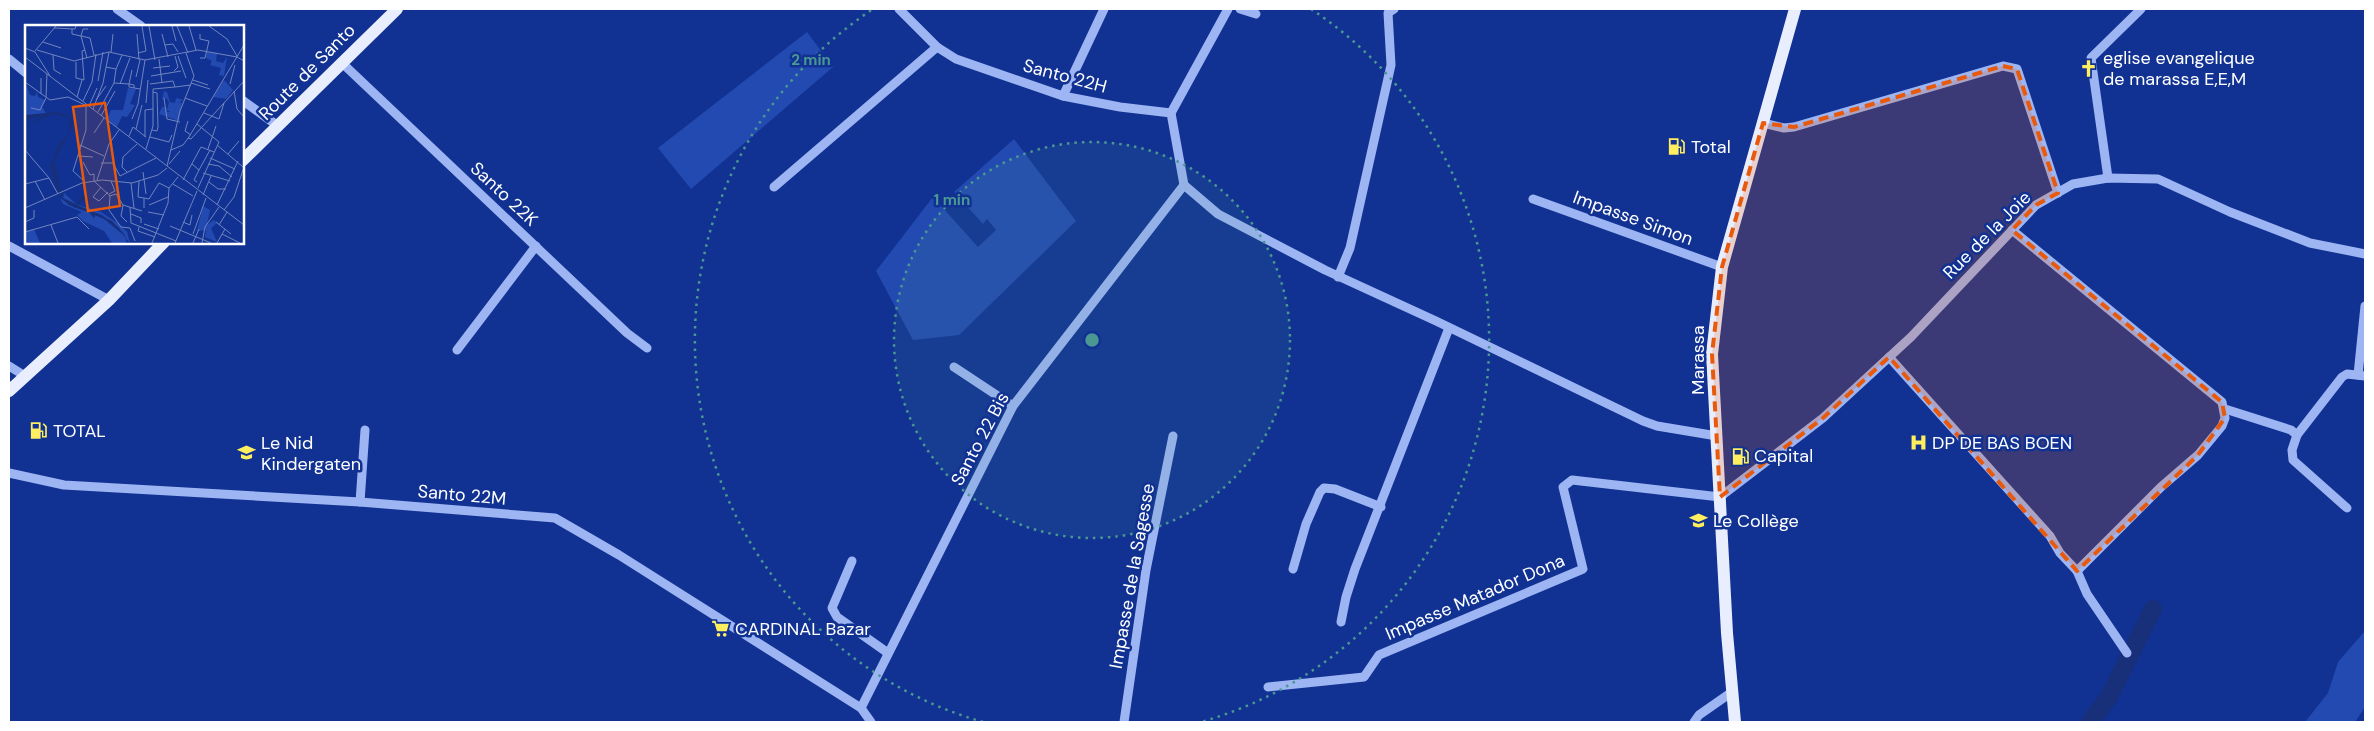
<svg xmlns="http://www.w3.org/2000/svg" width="2374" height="731" font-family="'DM Sans',sans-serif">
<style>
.green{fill:#234ab1}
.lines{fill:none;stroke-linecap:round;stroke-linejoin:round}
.canal{stroke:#173079;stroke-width:18}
.minor{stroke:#9eb5f3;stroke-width:9}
.major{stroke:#e9eeff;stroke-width:12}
.marked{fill:#e8590c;fill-opacity:0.2;stroke:#e8590c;stroke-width:4;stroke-dasharray:10 6;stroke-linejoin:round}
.ring{fill:none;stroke:#4b9892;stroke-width:2.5;stroke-dasharray:2.5 5}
.labels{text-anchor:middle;stroke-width:5;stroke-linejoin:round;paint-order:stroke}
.poi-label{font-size:18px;fill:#fff;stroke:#113292;text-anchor:start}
.street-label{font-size:18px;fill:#fff;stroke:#113292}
.inset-river{fill:none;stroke:#173079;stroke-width:2.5}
.inset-road{fill:none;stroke:#7084be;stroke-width:1}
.view{fill:#e8590c;fill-opacity:0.15;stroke:#e8590c;stroke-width:2.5}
.inset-edge{fill:none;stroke:#fff;stroke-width:2.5}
.centre{fill:#4b9892;stroke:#113292;stroke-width:2.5}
.ring-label{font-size:15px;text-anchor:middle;font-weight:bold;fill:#4b9892;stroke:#113292;stroke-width:5;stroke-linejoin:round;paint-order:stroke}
</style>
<rect width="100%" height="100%" fill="#113292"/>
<g class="green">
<path d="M807,32L833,67L691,189L658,148Z"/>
<path d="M1014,139L1076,221L959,335L913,340L876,271L933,197L978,247L996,230L987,219L983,224L954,192Z"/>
<path d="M2365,631V707L2355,722H2305L2328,693L2338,662Z"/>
</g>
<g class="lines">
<path class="canal" d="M2090,722L2109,697L2153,609"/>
<g class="minor">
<path d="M117,9L141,26"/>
<path d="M899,9L937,47L956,59L1063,96L1120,107L1171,113L1184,185"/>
<path d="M1240,9L1256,14"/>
<path d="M9,59L26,73"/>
<path d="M341,62L627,333L647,348"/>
<path d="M1063,96L1104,9"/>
<path d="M242,100L278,126"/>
<path d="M1171,113L1228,9"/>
<path d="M1763,123L1784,128L1794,127L2003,66L2017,69L2058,193"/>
<path d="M2108,178L2091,58L2141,9"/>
<path d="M1184,185L1218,214L1325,270L1436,321L1643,421L1657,426L1717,436"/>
<path d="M774,187L937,47"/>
<path d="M1533,199L1722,267"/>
<path d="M9,246L109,300"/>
<path d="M1338,277L1350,248L1391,65L1388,13L1394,9"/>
<path d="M457,350L536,246"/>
<path d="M1889,357L2050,536L2060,553L2077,571L2161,487L2198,455L2222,426L2225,418L2222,402L2012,230"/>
<path d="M9,366L25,376"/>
<path d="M954,367L1013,406"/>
<path d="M2358,375L2365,306"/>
<path d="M2225,409L2291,430L2297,435L2292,450L2293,460L2347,508"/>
<path d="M2297,435L2342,377L2347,374L2365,376"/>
<path d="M9,473L64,485L360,502L555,518L619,555L861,708L871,722"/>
<path d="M360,502L365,430"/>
<path d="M852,561L832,608L837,617L888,653"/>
<path d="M1293,569L1306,524L1320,492L1324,488L1335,489L1381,507"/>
<path d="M2077,571L2087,594L2127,653"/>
<path d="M1341,622L1346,597L1355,569L1449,328"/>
<path d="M1268,687L1364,677L1379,655L1583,569L1563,487L1572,480L1720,497L1823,418L1911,337L2036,205L2073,184L2108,178L2158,179L2230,212L2310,243L2365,254"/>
<path d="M861,708L1013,406L1184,185"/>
<path d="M1124,722L1146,570L1173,436"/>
<path d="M1694,722L1699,715L1732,692"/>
</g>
<g class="major">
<path d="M242,161L397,9"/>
<path d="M9,391L109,300L164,242"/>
<path d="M1735,722L1727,633L1712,354L1722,267L1795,9"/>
</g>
</g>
<path class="marked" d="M2003,66L2017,69L2058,193L2036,205L2012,230L2222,402L2225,418L2198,455L2077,571L1889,357L1823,418L1720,497L1712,354L1722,267L1763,123L1794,127Z"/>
<circle cx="1092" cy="340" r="198" fill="#4b9892" fill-opacity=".12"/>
<g class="ring">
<circle cx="1092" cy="340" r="198"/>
<path d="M983 722A397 397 0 0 1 873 9M1311 9A397 397 0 0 1 1201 722"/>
</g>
<defs>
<symbol id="church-bare" viewBox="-9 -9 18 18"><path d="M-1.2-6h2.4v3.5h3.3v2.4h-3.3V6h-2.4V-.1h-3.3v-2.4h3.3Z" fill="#ffee5f" stroke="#113292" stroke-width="2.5" paint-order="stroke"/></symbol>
<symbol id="fuel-bare" viewBox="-9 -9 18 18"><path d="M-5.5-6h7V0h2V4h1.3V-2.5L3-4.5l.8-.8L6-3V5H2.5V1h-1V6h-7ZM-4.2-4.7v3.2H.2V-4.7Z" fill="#ffee5f" stroke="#113292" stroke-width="2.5" paint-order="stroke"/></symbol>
<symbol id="hospital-bare" viewBox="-9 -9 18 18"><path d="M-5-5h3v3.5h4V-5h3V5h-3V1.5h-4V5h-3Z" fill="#ffee5f" stroke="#113292" stroke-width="2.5" paint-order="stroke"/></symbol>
<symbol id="school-bare" viewBox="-9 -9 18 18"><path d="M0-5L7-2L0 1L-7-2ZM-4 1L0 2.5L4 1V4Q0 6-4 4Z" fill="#ffee5f" stroke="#113292" stroke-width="2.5" paint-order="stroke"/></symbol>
<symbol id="supermarket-bare" viewBox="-9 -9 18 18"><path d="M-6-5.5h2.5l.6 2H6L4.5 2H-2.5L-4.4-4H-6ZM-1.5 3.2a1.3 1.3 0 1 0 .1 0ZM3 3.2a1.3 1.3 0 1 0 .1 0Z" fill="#ffee5f" stroke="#113292" stroke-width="2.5" paint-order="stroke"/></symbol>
</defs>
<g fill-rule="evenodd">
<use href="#church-bare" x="2076" y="56" width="25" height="25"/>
<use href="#fuel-bare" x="1664" y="134" width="25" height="25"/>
<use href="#fuel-bare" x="26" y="418" width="25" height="25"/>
<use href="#hospital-bare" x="1906" y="430" width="25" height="25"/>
<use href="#school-bare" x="234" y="440" width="25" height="25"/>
<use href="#fuel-bare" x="1728" y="444" width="25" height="25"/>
<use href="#school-bare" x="1686" y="508" width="25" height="25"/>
<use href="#supermarket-bare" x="708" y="616" width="25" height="25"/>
</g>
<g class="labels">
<g class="poi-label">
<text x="2103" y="64">eglise evangelique<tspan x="2103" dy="21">de marassa E,E,M</tspan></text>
<text x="1691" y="153">Total</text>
<text x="53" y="437">TOTAL</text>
<text x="261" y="449">Le Nid<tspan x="261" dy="21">Kindergaten</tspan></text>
<text x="1932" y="449">DP DE BAS BOEN</text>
<text x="1754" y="462">Capital</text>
<text x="1713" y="527">Le Collège</text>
<text x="735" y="635">CARDINAL Bazar</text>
</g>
<g class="street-label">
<text transform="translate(307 72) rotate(-45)" y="6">Route de Santo</text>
<text transform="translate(1065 76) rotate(15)" y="6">Santo 22H</text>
<text transform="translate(504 194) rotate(43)" y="6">Santo 22K</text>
<text transform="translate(1633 218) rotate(20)" y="6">Impasse Simon</text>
<text transform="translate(1987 235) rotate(-45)" y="6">Rue de la Joie</text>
<text transform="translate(1698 360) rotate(-90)" y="6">Marassa</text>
<text transform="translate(980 439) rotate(-62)" y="6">Santo 22 Bis</text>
<text transform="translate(462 495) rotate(5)" y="6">Santo 22M</text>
<text transform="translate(1132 576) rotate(-80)" y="6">Impasse de la Sagesse</text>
<text transform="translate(1475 597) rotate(-23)" y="6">Impasse Matador Dona</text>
</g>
</g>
<g transform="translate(25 25)">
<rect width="219" height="219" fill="#113292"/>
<path d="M182,27L192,28L191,36L198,38L202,32L199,51L194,50L196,43L185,40L187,36L181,33ZM199,55L208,65L201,74L188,72ZM1,59L5,70L10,71L12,67L13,72L20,75L17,82L21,88L0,91ZM103,63L111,64L105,79L110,80L102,92L97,91L92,102L82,94L86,85H98ZM139,66L142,67L145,77L150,78L151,73L159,75L154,77L157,78L154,96L134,89L137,82H141L142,87H145L142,85L144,77L141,73L137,75ZM39,168L51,179L76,187L94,199L102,207L105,218L101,214V218H87L79,206L58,196L52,190L57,187L38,179L35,173L48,182L66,188L69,193L70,190L79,194L101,212L94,203L77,190L46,179L38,174ZM178,181L185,185L182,200L189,195L192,198L186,203L192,217L180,212L181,205L172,206ZM9,204L15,218H0V206Z" fill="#234ab1"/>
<path d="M31,87L42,90L49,98L29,137L38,173L87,196L99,209L103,218L98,209L80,194L70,190L69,193L64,187L44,180L34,170L25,142L33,120L43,109L45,96L42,92L29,89L0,101L20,90L0,95L1,90Z" fill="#173079"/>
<path class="inset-river" d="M53,179L58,172L67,175"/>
<path class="inset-road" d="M124,1L130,35M147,1L151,16M152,1L163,28M164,1L171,25M184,1L202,14L212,31M29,3L50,4L51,1M47,4V9L65,13L69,30M112,9L114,35M137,9L143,32M18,17L36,23M140,20L148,19L153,27M0,23L10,27L25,51M12,25L49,36L84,27L120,35L173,25L212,32L219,36M10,26L31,1M86,27L88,9M113,28L121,26L117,1M28,30L29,45L36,49M153,31L161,53M0,32L219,200M62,33L56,11L58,4H63M175,33H180L184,16L175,14V9M134,34L137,58M51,37V53L59,55L57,26L60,25M128,43L145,41M91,44L97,30M107,45L104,59L109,60V63M149,46L153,42L150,31M126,51L156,46M111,52L115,35M168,55L183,60M73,56L78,27M0,57L25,75L43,72L60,80M89,58L104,59V62L115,64M166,58L185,64M95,59L105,33M125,59L148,56L150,62L166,60M205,59L210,40M209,66L212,84L219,92M16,69V53M21,72L22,49M52,72L57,55M139,73L142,94L155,97M160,73L182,81M71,75L81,61M58,76L67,57L71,29M121,78L123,55M64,81L72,63M6,83L15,85L21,73M68,84L78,58L84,27M73,87L89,58L91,44L81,42M179,88L194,94L199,78M76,91L90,66M107,94L113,79L120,35M163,96L160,106L166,110M172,99L194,117L173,163M111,104L117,80M127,105L132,106L133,102L132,68L128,67M69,108L79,93M104,111L108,102L121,112M120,112V85L128,84M125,112L144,117L147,110M163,113L166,114L219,56M55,120L79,131M192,120L218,142M121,124L128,101V64L150,62M183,124L191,101M0,125L24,153L33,169M146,125L158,120L164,112L219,20M203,129L214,116M53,131L68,132M185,133L210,144M58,137L65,150L69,149V156L85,171M76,138H88L95,151L131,133M144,139L155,126M167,139L174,145L169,155L172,157M183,139L194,141L207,152M142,141L155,86L169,51L161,28M174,145L185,125M102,147L97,142L98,132L112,119M118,147L121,169M178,148L205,156M72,155L84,119L94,105M158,155L176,122L189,127M10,156L20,175M114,156L113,172L119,173V183M60,157L48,146L61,105V79M184,157L193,164H201M106,158L109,183M0,159L24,153M148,159L168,171M76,162L68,172L74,176L83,167M84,169L90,166L86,156M178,170L186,151M85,171L84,185L96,202L105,203L110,216M85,171L91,169L98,180M119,173L124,174L134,158L144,163M98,180L117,186M98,180L96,191L102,197M124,180L143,172M192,180L213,136M105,182L106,198L151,216M0,183L57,158L77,155L107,158L133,150L142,143M199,185L209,172L219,142M123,187L139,190M106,189L116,193V198M0,197L9,193V185M158,197L165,200L167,190M191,197L206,209M119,199L134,204M26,200L33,218M194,200L202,187M145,201L186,218M114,202L113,206L130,212M0,207L52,192L64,204M168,209L181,173M197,209L215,218M127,218L143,178L144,163L153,152M150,218L172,166M168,218L174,204M177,218L180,202L194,182M192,218L200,204"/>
<path class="view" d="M80,78L95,181L63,186L48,82Z"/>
<rect width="219" height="219" class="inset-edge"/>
</g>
<circle cx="1092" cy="340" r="8" class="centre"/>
<g class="ring-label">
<text x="811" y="65">2 min</text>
<text x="952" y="205">1 min</text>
</g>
<rect width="2374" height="731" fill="none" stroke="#ffffff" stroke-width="20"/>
</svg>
